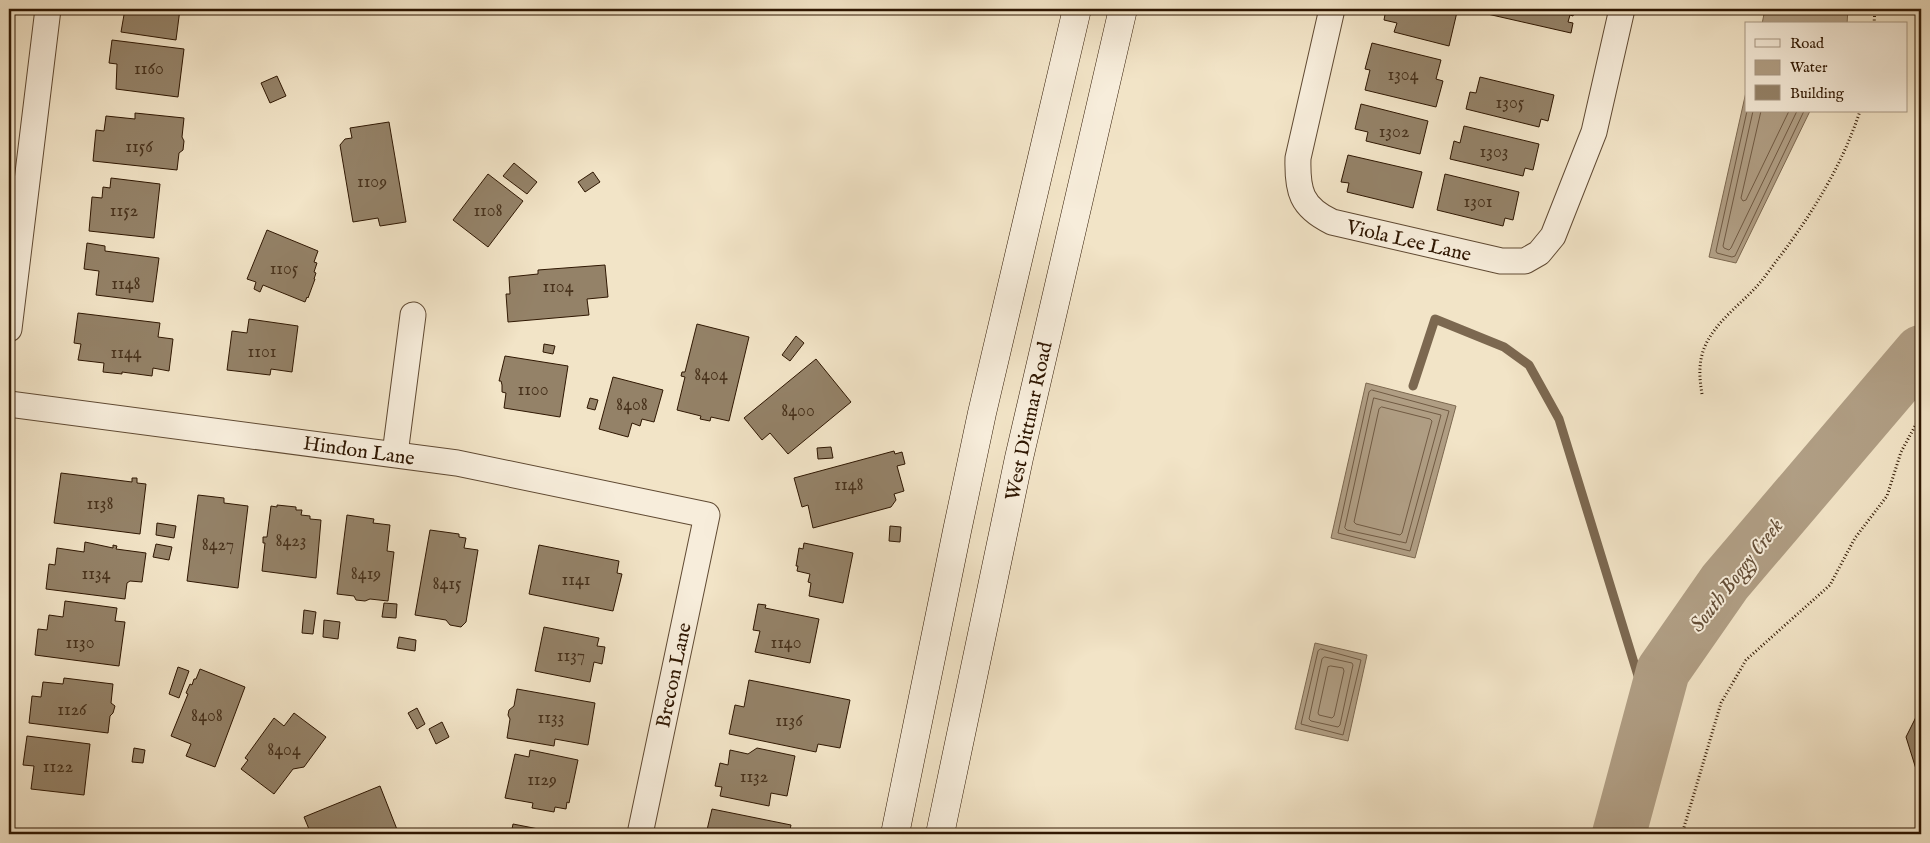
<svg xmlns="http://www.w3.org/2000/svg" width="1930" height="843" font-family="'IM FELL English',serif">
<style>
.water{fill:#b09e84;stroke:#7c6850}
.lines{fill:none;stroke-linecap:round;stroke-linejoin:round}
.shore{stroke:#705a43;stroke-width:1}
.stream{stroke:#7c6850;stroke-width:9}
.river{stroke:#b09e84;stroke-width:54}
.building{fill:#948268;stroke:#2f1702}
.street-casing{stroke:#604a33;stroke-width:27}
.secondary-casing{stroke:#2f1702;stroke-width:29}
.path{stroke:#2f1702;stroke-width:3;stroke-dasharray:1 2.5;stroke-linecap:butt}
.street{stroke:#f7eddb;stroke-width:25}
.secondary{stroke:#f7eddb;stroke-width:28}
.labels{text-anchor:middle;stroke-width:4;stroke-linejoin:round;paint-order:stroke}
.number-label{font-size:18px;fill:#48321c}
.street-label{font-size:20px;fill:#2f1702;stroke:#f7eddb}
.water-label{font-size:21px;font-style:italic;fill:#634d36;stroke:#f7eddb}
</style>
<rect width="100%" height="100%" fill="#f2e4c7"/>
<filter id="stains"><feTurbulence type="fractalNoise" baseFrequency=".004" numOctaves="4"/><feColorMatrix values="0 0 0 0 .2 0 0 0 0 .09 0 0 0 0 .02 0 0 0 .5 -.17"/></filter>
<radialGradient id="worn" r=".72"><stop offset=".6" stop-color="#630" stop-opacity="0"/><stop offset="1" stop-color="#630" stop-opacity=".3"/></radialGradient>
<g class="water">
<path d="M1765,9H1848L1847,24H1762Z"/>
<path d="M1746,92V111H1810L1736,263L1709,257Z"/>
<path d="M1366,383L1456,406L1415,558L1331,538Z"/>
<path d="M1315,643L1367,655L1348,741L1295,729Z"/>
</g>
<g class="lines">
<g class="shore">
<path d="M1747,111L1716,251L1717,253L1732,257L1735,256L1804,111"/>
<path d="M1753,111L1723,246L1724,248L1729,250L1731,248L1797,111"/>
<path d="M1761,111L1741,198L1743,201L1746,200L1789,111"/>
<path d="M1372,390L1449,411L1410,551L1338,533L1369,392Z"/>
<path d="M1374,398L1441,415L1406,543L1347,530L1345,528Z"/>
<path d="M1382,407L1430,419L1432,421L1402,533L1400,535L1356,524L1354,522L1379,409Z"/>
<path d="M1321,649L1361,660L1343,735L1301,724L1318,651Z"/>
<path d="M1325,657L1352,663L1353,665L1340,725L1338,727L1311,721L1309,719L1322,659Z"/>
<path d="M1331,666L1343,668L1344,671L1334,716L1332,718L1319,715L1318,713L1328,667Z"/>
</g>
<path class="stream" d="M1413,386L1435,319L1504,347L1529,365L1559,419L1651,718"/>
<path class="river" d="M1619,834L1663,671L1725,582L1921,352"/>
</g>
<g class="building">
<path d="M125,9H180L176,40L121,32Z"/>
<path d="M1386,9H1442L1457,12L1449,46L1394,32L1397,23L1384,20Z"/>
<path d="M1484,9H1575L1573,16L1570,15L1568,22L1573,23L1571,33L1483,13Z"/>
<path d="M112,40L184,49L178,97L116,89L117,64L109,63Z"/>
<path d="M1372,43L1441,60L1436,79L1443,81L1436,107L1365,90L1370,70L1365,69Z"/>
<path d="M277,76L286,96L270,103L261,83Z"/>
<path d="M1480,77L1554,95L1548,121L1541,119L1539,127L1466,109L1470,92L1476,93Z"/>
<path d="M1361,104L1428,121L1420,154L1366,141L1368,132L1355,129Z"/>
<path d="M135,113L184,118L182,137L184,141L183,150L179,153L177,170L93,161L96,130L104,131L106,116L135,119Z"/>
<path d="M389,122L406,222L380,226L378,218L353,222L340,145L345,139L352,138L350,128Z"/>
<path d="M1464,126L1539,144L1533,170L1525,168L1523,176L1450,159L1454,141L1460,143Z"/>
<path d="M1348,155L1422,172L1413,208L1347,192L1349,183L1341,182Z"/>
<path d="M514,163L537,182L527,194L503,176Z"/>
<path d="M593,172L600,182L585,192L578,182Z"/>
<path d="M488,174L523,201L488,247L453,220Z"/>
<path d="M1445,174L1519,192L1513,220L1505,218L1503,226L1437,210Z"/>
<path d="M111,178L160,184L154,238L89,231L92,197L102,198L103,187L110,188Z"/>
<path d="M267,230L318,251L314,262L317,263L314,272L316,273L314,279H315L308,298L307,297L305,302L263,285L260,292L254,289L256,282L247,279Z"/>
<path d="M87,243L105,246V251L159,258L153,302L96,295L99,271L84,269Z"/>
<path d="M605,265L608,297L587,299L589,315L508,322L506,294H510L509,277L538,274V270Z"/>
<path d="M78,313L160,323L158,337L173,339L169,371L153,368L152,376L122,372V374L103,372L104,363L78,360L81,344L74,343Z"/>
<path d="M249,319L298,326L292,372L271,369L270,375L227,370L232,331L247,333Z"/>
<path d="M697,324L749,337L729,421L711,417L710,421L700,419L701,416L677,410L685,377L681,376L682,372H685Z"/>
<path d="M796,336L804,343L790,361L782,355Z"/>
<path d="M544,344L555,346L553,354L543,352Z"/>
<path d="M505,356L568,366L560,417L504,408L506,393L502,392V385L501,381H499Z"/>
<path d="M816,359L851,402L788,454L770,433L762,440L744,418Z"/>
<path d="M613,377L663,390L654,422L642,419L640,426L632,423L628,437L599,429Z"/>
<path d="M590,398L598,400L595,410L587,408Z"/>
<path d="M831,447L833,458L818,459L817,448Z"/>
<path d="M894,451L895,454L902,452L905,464L897,466L904,491L894,494L896,500L891,507L813,528L808,505L802,507L794,478Z"/>
<path d="M61,473L132,482V478H137V483L146,484L140,534L54,523Z"/>
<path d="M198,495L224,498V503L248,506L238,588L187,581Z"/>
<path d="M277,505L296,507V510H302L301,515L310,516V519L321,520L316,578L262,571L265,543H263V537H267L271,506L277,507Z"/>
<path d="M347,515L374,519L373,523L390,525L387,551L394,552L388,601L370,599L365,601L356,600L354,596L337,594Z"/>
<path d="M157,523L176,526L174,538L156,535Z"/>
<path d="M890,526L901,527L900,542L889,541Z"/>
<path d="M430,530L459,534V537L466,538L464,548L478,550L466,622L461,627L450,625L446,620L415,615Z"/>
<path d="M85,542L113,548V545L117,546L116,549L146,553L142,582L130,581L127,583L125,599L46,589L49,564L55,565L57,548L84,552Z"/>
<path d="M804,543L853,553L843,603L809,596L811,583L808,582L810,574L797,571L798,566H796L799,548L803,549Z"/>
<path d="M156,544L172,547L169,560L153,557Z"/>
<path d="M539,545L619,561L617,573L622,574L613,611L529,594Z"/>
<path d="M65,601L117,608L115,621L125,622L119,666L35,655L38,629L47,630L49,615L63,617Z"/>
<path d="M384,603L397,604L396,618L382,617Z"/>
<path d="M758,604L766,605L765,608L819,619L810,663L755,652L760,631L753,630Z"/>
<path d="M304,610L316,612L313,634L302,633Z"/>
<path d="M324,620L340,622L338,639L323,637Z"/>
<path d="M544,627L599,638L597,646L605,647L602,664L594,662L590,682L535,671Z"/>
<path d="M399,637L416,640L415,651L397,648Z"/>
<path d="M178,667L189,671L179,698L169,694Z"/>
<path d="M200,669L245,687L215,767L186,756L191,744L171,736L188,694L186,693L190,684L192,685L194,679H196Z"/>
<path d="M64,678L113,684L111,703L115,706L113,713L110,716L108,733L29,723L32,696L41,697L43,682L63,684Z"/>
<path d="M749,680L850,700L840,748L818,744L816,752L729,734L735,705L744,707Z"/>
<path d="M517,689L595,703L588,745L555,739L554,746L507,738L510,719L508,715L509,710L514,706Z"/>
<path d="M1921,707V772L1916,769L1906,737Z"/>
<path d="M417,708L425,724L417,729L408,713Z"/>
<path d="M294,713L326,737L304,767L293,769L274,794L241,769L248,760L245,758L274,718L284,726Z"/>
<path d="M442,722L449,737L436,744L429,729Z"/>
<path d="M27,736L90,744L84,795L31,789L34,766L23,765Z"/>
<path d="M134,748L145,750L143,763L132,762Z"/>
<path d="M757,748L795,756L787,796L771,793L769,806L720,796L722,787L715,786L720,763L728,765L730,750L748,754Z"/>
<path d="M530,750L578,760L569,803L567,802L566,809L555,807L554,812L532,808L533,803L505,798L515,754L529,757Z"/>
<path d="M380,786L398,832L393,834H311L304,817Z"/>
<path d="M712,809L791,825L789,834H706Z"/>
<path d="M513,824L564,834H511Z"/>
</g>
<g class="lines">
<defs>
<g id="street">
<path d="M1332,9L1298,158C1297,191 1301,207 1332,222L1501,261H1525L1539,253L1553,236L1594,132L1622,9"/>
<path d="M9,329L48,9"/>
<path d="M9,404L457,463L707,515L640,834"/>
<path d="M395,454L413,315"/>
</g>
<g id="secondary">
<path d="M895,834L957,531L982,413L1077,9"/>
<path d="M940,834L1019,458L1123,9"/>
</g>
</defs>
<use href="#street" class="street-casing"/>
<use href="#secondary" class="secondary-casing"/>
<g class="path">
<path d="M1874,24L1875,9"/>
<path d="M1702,394C1699,376 1698,359 1707,342C1719,319 1741,304 1758,285C1766,276 1773,265 1781,255C1814,211 1843,163 1860,111"/>
<path d="M1682,834L1721,703L1746,660L1830,585L1855,538L1887,496L1901,452L1921,415"/>
</g>
<use href="#street" class="street"/>
<use href="#secondary" class="secondary"/>
</g>
<g class="labels">
<g class="number-label">
<text x="149" y="74">1160</text>
<text x="1403" y="80">1304</text>
<text x="1510" y="108">1305</text>
<text x="1394" y="137">1302</text>
<text x="139" y="152">1156</text>
<text x="1494" y="157">1303</text>
<text x="372" y="187">1109</text>
<text x="1478" y="207">1301</text>
<text x="124" y="216">1152</text>
<text x="488" y="216">1108</text>
<text x="284" y="274">1105</text>
<text x="126" y="289">1148</text>
<text x="558" y="292">1104</text>
<text x="262" y="357">1101</text>
<text x="126" y="358">1144</text>
<text x="711" y="380">8404</text>
<text x="533" y="395">1100</text>
<text x="632" y="410">8408</text>
<text x="798" y="416">8400</text>
<text x="849" y="490">1148</text>
<text x="100" y="509">1138</text>
<text x="291" y="546">8423</text>
<text x="218" y="550">8427</text>
<text x="96" y="579">1134</text>
<text x="366" y="579">8419</text>
<text x="576" y="585">1141</text>
<text x="447" y="589">8415</text>
<text x="80" y="648">1130</text>
<text x="786" y="648">1140</text>
<text x="571" y="661">1137</text>
<text x="72" y="715">1126</text>
<text x="207" y="721">8408</text>
<text x="551" y="723">1133</text>
<text x="789" y="726">1136</text>
<text x="284" y="755">8404</text>
<text x="58" y="772">1122</text>
<text x="754" y="782">1132</text>
<text x="542" y="785">1129</text>
</g>
<g class="street-label">
<text transform="translate(1409 240) rotate(13)" y="7">Viola Lee Lane</text>
<text transform="translate(1028 421) rotate(-78)" y="7">West Dittmar Road</text>
<text transform="translate(359 450) rotate(8)" y="7">Hindon Lane</text>
<text transform="translate(673 675) rotate(-78)" y="7">Brecon Lane</text>
</g>
<g class="water-label">
<text transform="translate(1736 575) rotate(-52)" y="7">South Boggy Creek</text>
</g>
</g>
<rect width="1930" height="843" fill="none" stroke="#f2e4c7" stroke-width="30"/>
<rect x="10" y="10" width="1910" height="823" fill="none" stroke="#2f1702" stroke-width="2.5"/>
<rect x="15" y="15" width="1900" height="813" fill="none" stroke="#2f1702"/>
<rect x="1745" y="22" width="162" height="90" fill="#f7eddb" stroke="#a79784"/>
<rect x="1755" y="39" width="25" height="8" fill="#f7eddb" stroke="#a79784"/>
<text x="1790" y="48" font-size="15" fill="#2f1702">Road</text>
<rect x="1755" y="60" width="25" height="15" fill="#b09e84" stroke="#a79784"/>
<text x="1790" y="72" font-size="15" fill="#2f1702">Water</text>
<rect x="1755" y="85" width="25" height="15" fill="#948268" stroke="#a79784"/>
<text x="1790" y="98" font-size="15" fill="#2f1702">Building</text>
<rect width="100%" height="100%" filter="url(#stains)"/>
<rect width="100%" height="100%" fill="url(#worn)"/>
</svg>
